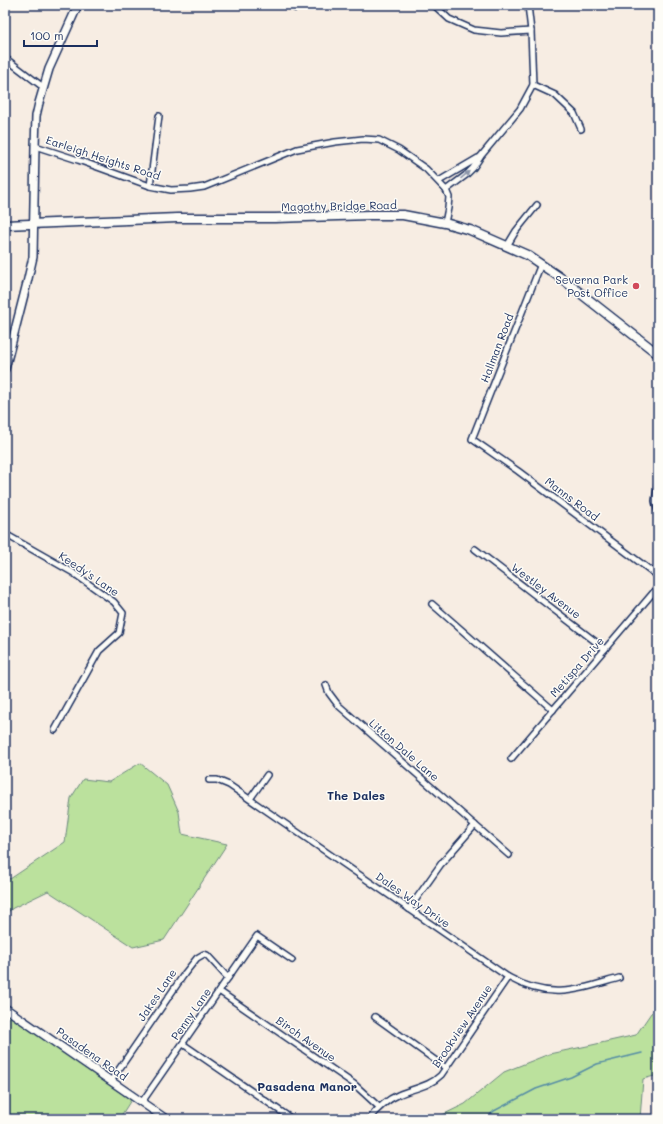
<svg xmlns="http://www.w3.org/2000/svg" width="663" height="1124" font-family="Mali,sans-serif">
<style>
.green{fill:#bbe19d;stroke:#6b887e}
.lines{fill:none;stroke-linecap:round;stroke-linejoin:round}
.stream{stroke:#548ca5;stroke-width:1.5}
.street-casing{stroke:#1b2f5e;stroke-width:8}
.secondary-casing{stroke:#1b2f5e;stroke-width:10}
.primary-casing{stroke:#1b2f5e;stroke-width:11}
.street{stroke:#fdfcf7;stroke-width:5}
.secondary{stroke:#fdfcf7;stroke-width:7}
.primary{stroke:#fdfcf7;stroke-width:8}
.oneway{fill:#8c96aa}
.poi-dot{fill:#d1495b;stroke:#fdfcf7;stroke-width:1.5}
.labels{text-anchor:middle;stroke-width:3;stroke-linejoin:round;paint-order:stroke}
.street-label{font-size:11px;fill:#1b2f5e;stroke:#fdfcf7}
.poi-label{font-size:11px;fill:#1b2f5e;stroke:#fdfcf7;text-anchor:end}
.neighbourhood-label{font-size:12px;font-weight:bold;fill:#1b2f5e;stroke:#fdfcf7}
</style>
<rect width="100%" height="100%" fill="#f7ede3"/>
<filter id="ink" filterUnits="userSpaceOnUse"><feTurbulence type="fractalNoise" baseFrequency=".025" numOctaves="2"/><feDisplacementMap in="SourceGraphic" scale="8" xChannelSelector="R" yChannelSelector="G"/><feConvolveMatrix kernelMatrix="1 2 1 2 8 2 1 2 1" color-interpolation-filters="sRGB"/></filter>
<g filter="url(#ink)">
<g class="green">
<path d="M140,763L167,785L179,812L182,834L227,844L164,940L133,947L48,891L13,908L5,914V876L10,879L65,842L71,798L83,779L109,782Z"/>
<path d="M658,1009V1075L643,1079L640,1119H434L465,1104L504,1072L549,1054L592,1045L636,1035L651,1013Z"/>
<path d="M5,1013L131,1100L119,1119H5Z"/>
</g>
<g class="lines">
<path class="stream" d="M486,1119L494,1111L536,1089L571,1077L597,1064L642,1053"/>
<defs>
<g id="street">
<path d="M291,5L295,8"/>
<path d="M434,5L449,19L474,30L501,33L531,31"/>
<path d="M5,58L43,87"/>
<path d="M533,85L555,95L574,113L581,129"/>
<path d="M35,146L78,160L150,186L171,190L190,189L204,187L297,149L335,142L363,139L379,140L399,150L426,169L446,190L449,197L448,208L445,223"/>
<path d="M439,181L478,158"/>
<path d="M150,186L159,116"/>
<path d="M446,190L466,175L473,168L481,156L520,109L533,85L531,31L528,5"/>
<path d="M507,246L516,231L537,205"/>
<path d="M541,264L472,439L518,471L658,576"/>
<path d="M658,483L655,501L658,512"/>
<path d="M5,534L72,572L114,602L123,613L119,633L99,651L55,730"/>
<path d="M475,549L605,649"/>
<path d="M432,604L553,710"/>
<path d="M326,685L329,693L338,705L509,855"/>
<path d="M511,759L658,587"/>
<path d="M209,780H217L229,785L508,977C551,1001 576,990 619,978"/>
<path d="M250,799L267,775"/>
<path d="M409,909L441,864L475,825"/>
<path d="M219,991L354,1084L379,1107"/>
<path d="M375,1017L446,1068"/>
<path d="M183,1044L292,1119"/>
<path d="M111,1081L185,973L197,958L204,954L207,955L228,978"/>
<path d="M142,1102L257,936L292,960"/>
<path d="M369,1119C377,1109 386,1100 398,1095C413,1088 429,1087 441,1075L508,977"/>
</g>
<g id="secondary">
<path d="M5,369L27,283L33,257L35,146L36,116L39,103L49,69L78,5"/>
<path d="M5,1008L166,1119"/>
</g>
<path id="primary" d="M5,225L177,218H275L369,215H403L445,223L470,230L527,255L561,278L658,354"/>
</defs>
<use href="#street" class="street-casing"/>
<use href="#secondary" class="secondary-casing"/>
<use href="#primary" class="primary-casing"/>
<use href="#street" class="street"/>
<use href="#secondary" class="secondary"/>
<use href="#primary" class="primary"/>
</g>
<defs><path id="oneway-solid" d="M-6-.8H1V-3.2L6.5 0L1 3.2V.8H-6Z"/></defs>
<use class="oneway" href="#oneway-solid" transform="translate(465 175) rotate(-41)"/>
</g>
<circle class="poi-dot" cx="636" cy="286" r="4"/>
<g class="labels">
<g class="street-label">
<text transform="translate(103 158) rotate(18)" y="4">Earleigh Heights Road</text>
<text transform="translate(339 206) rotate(-1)" y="4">Magothy Bridge Road</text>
<text transform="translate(497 348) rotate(-69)" y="4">Hallman Road</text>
<text transform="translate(572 499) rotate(37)" y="4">Manns Road</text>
<text transform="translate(89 574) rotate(34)" y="4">Keedy's Lane</text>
<text transform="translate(546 591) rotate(37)" y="4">Westley Avenue</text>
<text transform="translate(577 667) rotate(-49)" y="4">Metispa Drive</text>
<text transform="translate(404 750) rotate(41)" y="4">Litton Dale Lane</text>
<text transform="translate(413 900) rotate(35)" y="4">Dales Way Drive</text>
<text transform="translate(157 995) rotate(-56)" y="4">Jakes Lane</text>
<text transform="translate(191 1014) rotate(-55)" y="4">Penny Lane</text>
<text transform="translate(462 1026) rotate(-56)" y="4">Brookview Avenue</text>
<text transform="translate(306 1039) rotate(35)" y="4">Birch Avenue</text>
<text transform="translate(92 1054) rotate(35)" y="4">Pasadena Road</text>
</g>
<g class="poi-label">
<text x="628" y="284">Severna Park<tspan x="628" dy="13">Post Office</tspan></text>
</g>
<g class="neighbourhood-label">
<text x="356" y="800">The Dales</text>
<text x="307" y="1091">Pasadena Manor</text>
</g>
</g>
<rect width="663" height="1124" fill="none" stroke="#fdfcf7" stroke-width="20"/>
<rect x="10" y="10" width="643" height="1104" fill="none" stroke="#1b2f5e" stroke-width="1.5" filter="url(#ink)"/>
<path d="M24 40v6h73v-6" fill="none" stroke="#1b2f5e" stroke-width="2"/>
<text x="30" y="40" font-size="12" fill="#1b2f5e" stroke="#fdfcf7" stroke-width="3" paint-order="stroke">100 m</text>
</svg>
